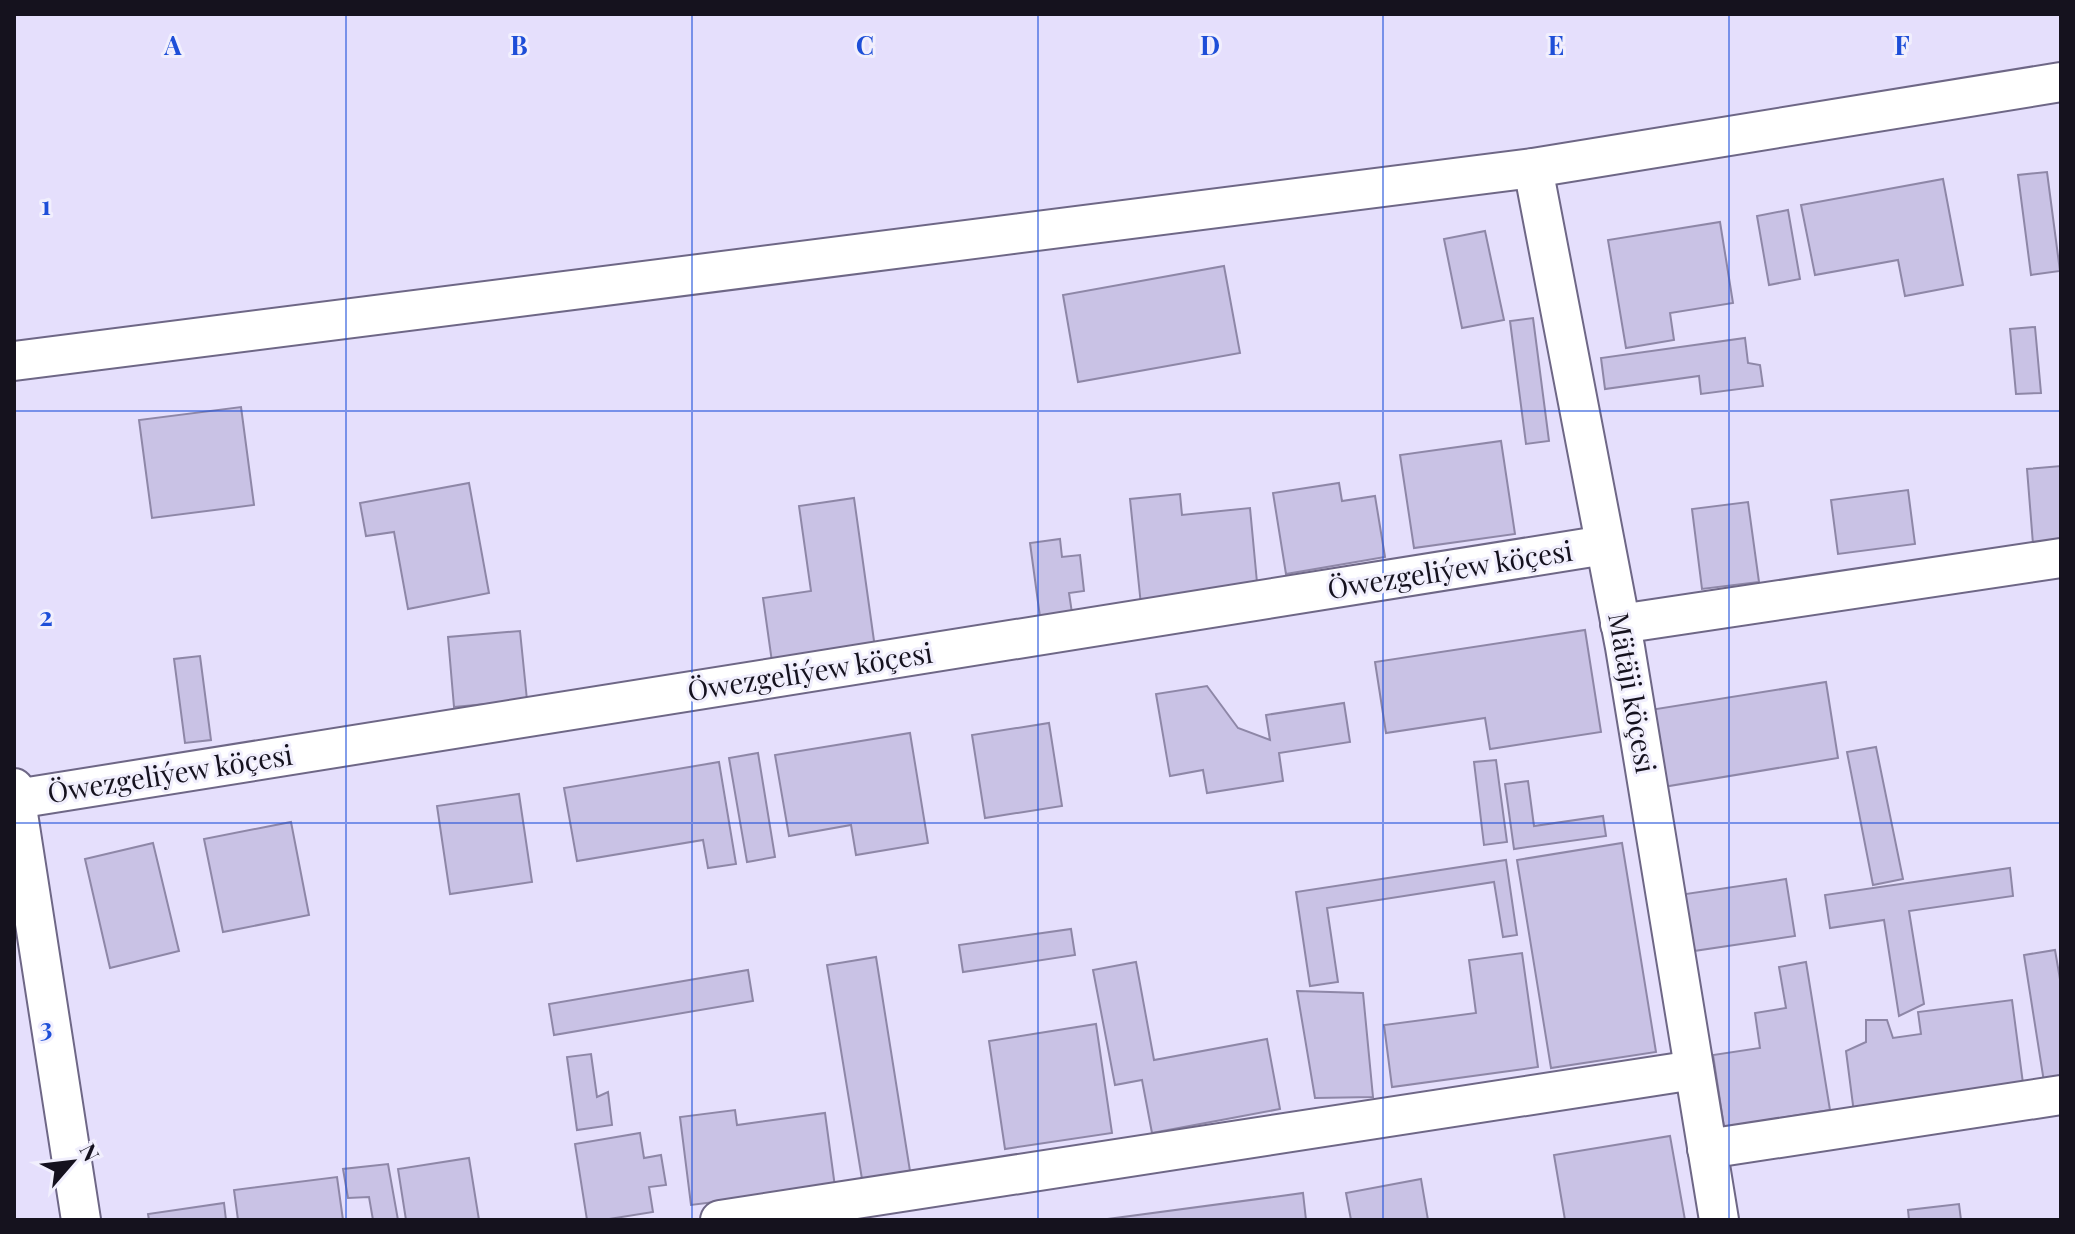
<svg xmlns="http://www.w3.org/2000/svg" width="2075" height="1234" font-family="'Playfair Display',serif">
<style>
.building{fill:#c9c2e5;stroke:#8e87a7;stroke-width:2}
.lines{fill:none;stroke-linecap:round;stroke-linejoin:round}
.street-casing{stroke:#6e6786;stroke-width:42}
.street{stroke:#fff;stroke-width:38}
.grid{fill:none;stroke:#1d4ed8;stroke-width:2;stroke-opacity:0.55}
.labels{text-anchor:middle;stroke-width:6;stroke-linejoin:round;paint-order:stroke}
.street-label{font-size:28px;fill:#15121e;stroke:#f1effd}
.grid-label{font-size:26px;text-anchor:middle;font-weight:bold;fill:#1d4ed8;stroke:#f1effd;stroke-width:6;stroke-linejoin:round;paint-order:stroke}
</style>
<rect width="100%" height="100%" fill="#e5dffc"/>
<g class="building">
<path d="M2047,172L2060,271L2031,275L2018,175Z"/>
<path d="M1943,179L1963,285L1905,296L1898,260L1815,275L1801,205Z"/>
<path d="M1788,210L1800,279L1769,285L1757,216Z"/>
<path d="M1720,222L1733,303L1670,313L1674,340L1626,348L1608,240Z"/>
<path d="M1485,231L1504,320L1462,328L1444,239Z"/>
<path d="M1224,266L1240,353L1078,382L1063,295Z"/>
<path d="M1533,318L1549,441L1526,444L1510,321Z"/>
<path d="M2035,327L2041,393L2016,394L2010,329Z"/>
<path d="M1745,338L1748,363L1760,365L1763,386L1701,394L1699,376L1605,389L1601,358Z"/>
<path d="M241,407L254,505L152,518L139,420Z"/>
<path d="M1501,441L1515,534L1414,548L1400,455Z"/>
<path d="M2061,466V541L2033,544L2027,469Z"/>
<path d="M469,483L489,593L408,609L394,532L366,536L360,503Z"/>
<path d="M1339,483L1342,501L1375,496L1385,557L1286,574L1273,493Z"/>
<path d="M1908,490L1915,544L1838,554L1831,500Z"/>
<path d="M1180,494L1182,515L1250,508L1258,593L1141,605L1130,499Z"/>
<path d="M854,498L875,648L772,662L763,598L811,591L799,506Z"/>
<path d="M1748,502L1759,582L1702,589L1692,509Z"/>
<path d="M1060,539L1062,557L1080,555L1084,591L1069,593L1072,613L1040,617L1030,543Z"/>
<path d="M1585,630L1601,732L1490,749L1485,718L1386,733L1375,662Z"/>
<path d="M520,631L527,700L454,707L448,637Z"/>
<path d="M200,656L211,740L185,743L174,659Z"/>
<path d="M1826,682L1838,758L1663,787L1650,710Z"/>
<path d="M1207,686L1238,728L1270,740L1266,715L1344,703L1350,742L1279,753L1283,781L1207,793L1203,770L1170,776L1156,694Z"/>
<path d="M1049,723L1062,806L985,818L972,735Z"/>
<path d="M910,733L928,843L856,855L851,825L789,836L775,755Z"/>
<path d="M1876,747L1903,879L1873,885L1847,752Z"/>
<path d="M758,753L775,857L747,862L729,758Z"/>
<path d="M1496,760L1507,842L1484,845L1474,762Z"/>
<path d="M719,762L736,864L708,868L703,840L577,861L564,788Z"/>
<path d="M1528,781L1534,826L1603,816L1606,836L1514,849L1505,784Z"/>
<path d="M519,794L532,882L450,894L437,806Z"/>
<path d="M291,822L309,915L223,932L204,839Z"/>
<path d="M153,843L179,951L110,968L85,859Z"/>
<path d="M1622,843L1656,1052L1551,1068L1517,860Z"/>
<path d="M1506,860L1517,935L1503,937L1494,882L1327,908L1338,982L1310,986L1296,892Z"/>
<path d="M2010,868L2013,896L1909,911L1924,1004L1899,1016L1884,920L1830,928L1825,895Z"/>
<path d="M1786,879L1795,936L1687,952L1679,895Z"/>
<path d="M1071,929L1075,955L963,972L959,945Z"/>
<path d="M2055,950L2061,985V1080L2044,1082L2024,955Z"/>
<path d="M1522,953L1538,1067L1392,1087L1384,1025L1476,1013L1469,960Z"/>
<path d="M876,957L910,1171L862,1179L827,965Z"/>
<path d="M1136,962L1154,1060L1267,1039L1280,1109L1152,1133L1142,1080L1115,1085L1093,970Z"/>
<path d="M1806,962L1830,1110L1724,1127L1713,1055L1760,1048L1755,1013L1786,1008L1779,967Z"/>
<path d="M748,970L753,1001L554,1035L549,1004Z"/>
<path d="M1297,991L1363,993L1373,1097L1315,1098Z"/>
<path d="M2012,1000L2024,1091L1854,1113L1846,1051L1866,1042V1020H1887L1893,1038L1921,1034L1918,1012Z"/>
<path d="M1096,1024L1112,1133L1005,1149L989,1041Z"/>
<path d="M591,1054L597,1097L608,1092L612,1125L577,1130L567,1057Z"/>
<path d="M735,1110L737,1125L825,1113L835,1187L691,1205L680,1117Z"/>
<path d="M640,1133L644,1158L661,1155L666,1185L649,1187L653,1212L603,1220H587L575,1144Z"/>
<path d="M1670,1136L1685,1220H1565L1554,1155Z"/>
<path d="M469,1158L479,1220H406L398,1169Z"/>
<path d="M388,1164L398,1220H373L369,1197L348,1198L343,1169Z"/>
<path d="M337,1177L343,1220H238L234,1190Z"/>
<path d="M1421,1179L1428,1220H1351L1346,1193Z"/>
<path d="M1303,1193L1306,1220H1100Z"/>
<path d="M224,1203L226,1220H149L148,1214Z"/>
<path d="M1959,1204L1961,1220H1909L1908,1210Z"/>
</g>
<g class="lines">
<defs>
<g id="street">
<path d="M1533,168L1625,647L1719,1220"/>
<path d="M14,361L1533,168L2061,82"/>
<path d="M1620,624L2061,558"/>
<path d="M14,788L81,1220"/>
<path d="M16,799L1605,545"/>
<path d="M1707,1149L2061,1095"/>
<path d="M720,1220L1694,1070"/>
</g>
</defs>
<use href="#street" class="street-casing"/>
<use href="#street" class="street"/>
</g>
<path class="grid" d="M346,14V1220M692,14V1220M1038,14V1220M1383,14V1220M1729,14V1220M14,411H2061M14,823H2061"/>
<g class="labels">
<g class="street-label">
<text transform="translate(1450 570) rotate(-9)" y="10">Öwezgeliýew köçesi</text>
<text transform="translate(810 672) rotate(-9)" y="10">Öwezgeliýew köçesi</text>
<text transform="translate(1632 693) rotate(80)" y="10">Mätäji köçesi</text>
<text transform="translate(170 774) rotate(-9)" y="10">Öwezgeliýew köçesi</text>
</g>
</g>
<g class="grid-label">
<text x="173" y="55">A</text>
<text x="519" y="55">B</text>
<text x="865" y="55">C</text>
<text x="1210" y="55">D</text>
<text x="1556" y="55">E</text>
<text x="1902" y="55">F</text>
<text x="46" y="215">1</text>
<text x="46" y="626">2</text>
<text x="46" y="1037">3</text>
</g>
<rect width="2075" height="1234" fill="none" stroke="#15121e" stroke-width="32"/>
<g transform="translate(72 1162) rotate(62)" stroke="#f1effd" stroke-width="6" paint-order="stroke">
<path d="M0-6L14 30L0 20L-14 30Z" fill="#15121e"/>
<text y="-12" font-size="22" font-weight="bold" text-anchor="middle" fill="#15121e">N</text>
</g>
</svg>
